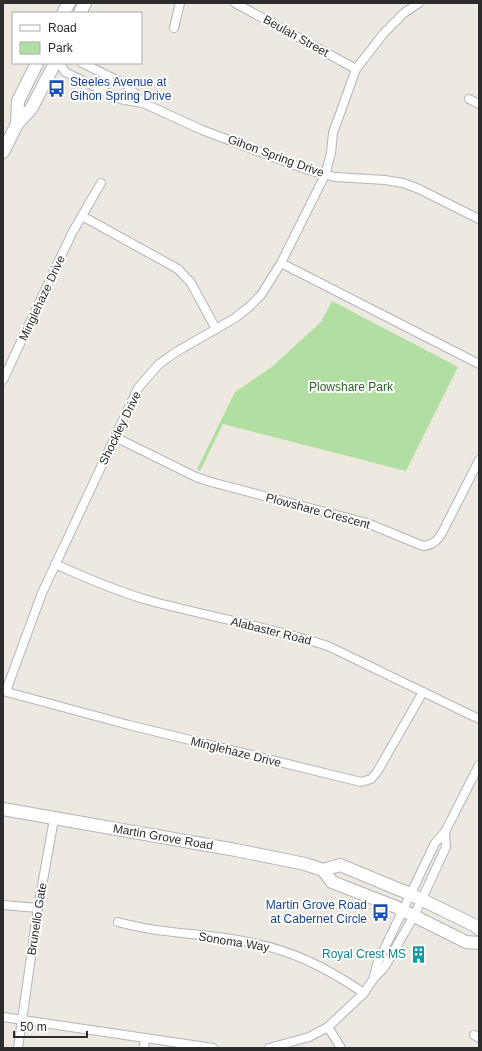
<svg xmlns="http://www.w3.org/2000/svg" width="482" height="1051" font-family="Arial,sans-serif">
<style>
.green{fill:#b0dfa1}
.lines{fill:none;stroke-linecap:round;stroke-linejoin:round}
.street-casing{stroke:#b3b4be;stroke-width:10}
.secondary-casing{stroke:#b3b4be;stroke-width:14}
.street{stroke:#fff;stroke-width:8}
.secondary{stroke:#fff;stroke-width:12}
.labels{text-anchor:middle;stroke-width:4;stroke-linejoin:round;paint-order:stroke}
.street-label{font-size:12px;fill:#2c2c2c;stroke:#fff}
.transit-label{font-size:12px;fill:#164399;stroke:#fff;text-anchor:start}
.park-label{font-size:12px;fill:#286521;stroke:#fff}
.culture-label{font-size:12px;fill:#0d838f;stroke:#fff;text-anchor:end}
</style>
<rect width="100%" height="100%" fill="#ede8e0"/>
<path class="green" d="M332,301L458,367L406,471L223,424L200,471L197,469L235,392L273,366L321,322Z"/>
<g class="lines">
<defs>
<g id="street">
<path d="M235,3L356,69"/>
<path d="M174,28L180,3"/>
<path d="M60,63L65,72L120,99L143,103L202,130L308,170L335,177L385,180L403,183L419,189L479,219"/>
<path d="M82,63L127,85L143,103"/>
<path d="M469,99L479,104"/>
<path d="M82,216L178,269L191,283L216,329"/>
<path d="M281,263L479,364"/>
<path d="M3,380L72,233L101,183"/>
<path d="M115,437L196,477L211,482L367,523L423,546C433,545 437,541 442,533L479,460"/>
<path d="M55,564C86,578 118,592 151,601C210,617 270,627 328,646L479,719"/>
<path d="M3,691L129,725L361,782L371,779L377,772L423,692"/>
<path d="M6,691L42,593L138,388L159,364L176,352L235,318L249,307L261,295L281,263L325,175L331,153L333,133L356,69L384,33L404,13L419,3"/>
<path d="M3,905L38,908"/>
<path d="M118,922C160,934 205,933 248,942C294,951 325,967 364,993"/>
<path d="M374,977L377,964L435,843L445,832L479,765"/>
<path d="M3,1017L213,1048"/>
<path d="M328,1027L341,1048"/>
<path d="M474,1035L479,1038"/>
<path d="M18,1048L38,908L54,819"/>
<path d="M144,1048L145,1038"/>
<path d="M269,1048L309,1037L328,1027L364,993L374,978L384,968L414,916L446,847L445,832"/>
</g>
<g id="secondary">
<path d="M63,13L69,3"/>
<path d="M80,13L85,3"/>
<path d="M17,124L18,101L37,63"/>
<path d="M3,152L17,124L31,109L55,63"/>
<path d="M3,809L236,850L305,864L323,870L340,865L410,894L474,925L479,929"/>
<path d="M323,870L332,882L396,907L466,942L479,943"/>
</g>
</defs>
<use href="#street" class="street-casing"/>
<use href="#secondary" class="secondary-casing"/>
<use href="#street" class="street"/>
<use href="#secondary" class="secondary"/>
</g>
<defs>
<symbol id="bus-bare" viewBox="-9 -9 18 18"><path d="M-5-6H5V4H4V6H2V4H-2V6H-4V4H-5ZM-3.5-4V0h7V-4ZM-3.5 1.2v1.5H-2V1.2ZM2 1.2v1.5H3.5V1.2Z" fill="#1a4fb4" stroke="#fff" stroke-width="2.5" paint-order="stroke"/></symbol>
<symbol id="building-bare" viewBox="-9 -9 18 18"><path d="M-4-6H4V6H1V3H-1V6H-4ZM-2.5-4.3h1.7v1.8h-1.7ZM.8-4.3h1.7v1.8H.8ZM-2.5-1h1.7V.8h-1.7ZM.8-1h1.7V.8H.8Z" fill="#0f9aa8" stroke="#fff" stroke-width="2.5" paint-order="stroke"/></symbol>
</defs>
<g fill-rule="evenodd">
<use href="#bus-bare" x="44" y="76" width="25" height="25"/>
<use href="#bus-bare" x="368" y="900" width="25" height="25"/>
<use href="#building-bare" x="406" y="942" width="25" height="25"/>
</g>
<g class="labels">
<g class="street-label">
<text transform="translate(296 36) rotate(29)" y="4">Beulah Street</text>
<text transform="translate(276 156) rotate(20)" y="4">Gihon Spring Drive</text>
<text transform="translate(42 298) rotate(-65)" y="4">Minglehaze Drive</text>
<text transform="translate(120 428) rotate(-64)" y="4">Shockley Drive</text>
<text transform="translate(318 511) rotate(15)" y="4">Plowshare Crescent</text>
<text transform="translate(271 631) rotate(14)" y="4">Alabaster Road</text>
<text transform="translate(236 752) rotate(14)" y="4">Minglehaze Drive</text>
<text transform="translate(163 837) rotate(10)" y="4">Martin Grove Road</text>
<text transform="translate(37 919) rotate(-81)" y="4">Brunello Gate</text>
<text transform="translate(234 942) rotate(9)" y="4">Sonoma Way</text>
</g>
<g class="transit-label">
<text x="70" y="86">Steeles Avenue at<tspan x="70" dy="14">Gihon Spring Drive</tspan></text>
<text x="367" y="909" text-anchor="end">Martin Grove Road<tspan x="367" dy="14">at Cabernet Circle</tspan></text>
</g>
<g class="park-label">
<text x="351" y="391">Plowshare Park</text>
</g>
<g class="culture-label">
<text x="406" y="958">Royal Crest MS</text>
</g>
</g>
<rect width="482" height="1051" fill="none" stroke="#2c2c2c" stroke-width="8"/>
<rect x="12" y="12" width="130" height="52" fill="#ffffff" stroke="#ababab"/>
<rect x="20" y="25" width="20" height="6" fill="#ffffff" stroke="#ababab"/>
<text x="48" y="32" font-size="12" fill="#2c2c2c">Road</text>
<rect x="20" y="42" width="20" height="12" fill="#b0dfa1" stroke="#ababab"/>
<text x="48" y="52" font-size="12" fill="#2c2c2c">Park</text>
<path d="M14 1031v6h73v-6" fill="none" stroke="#2c2c2c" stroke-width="2"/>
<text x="20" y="1031" font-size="12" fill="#2c2c2c" stroke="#ffffff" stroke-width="3" paint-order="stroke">50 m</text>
</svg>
